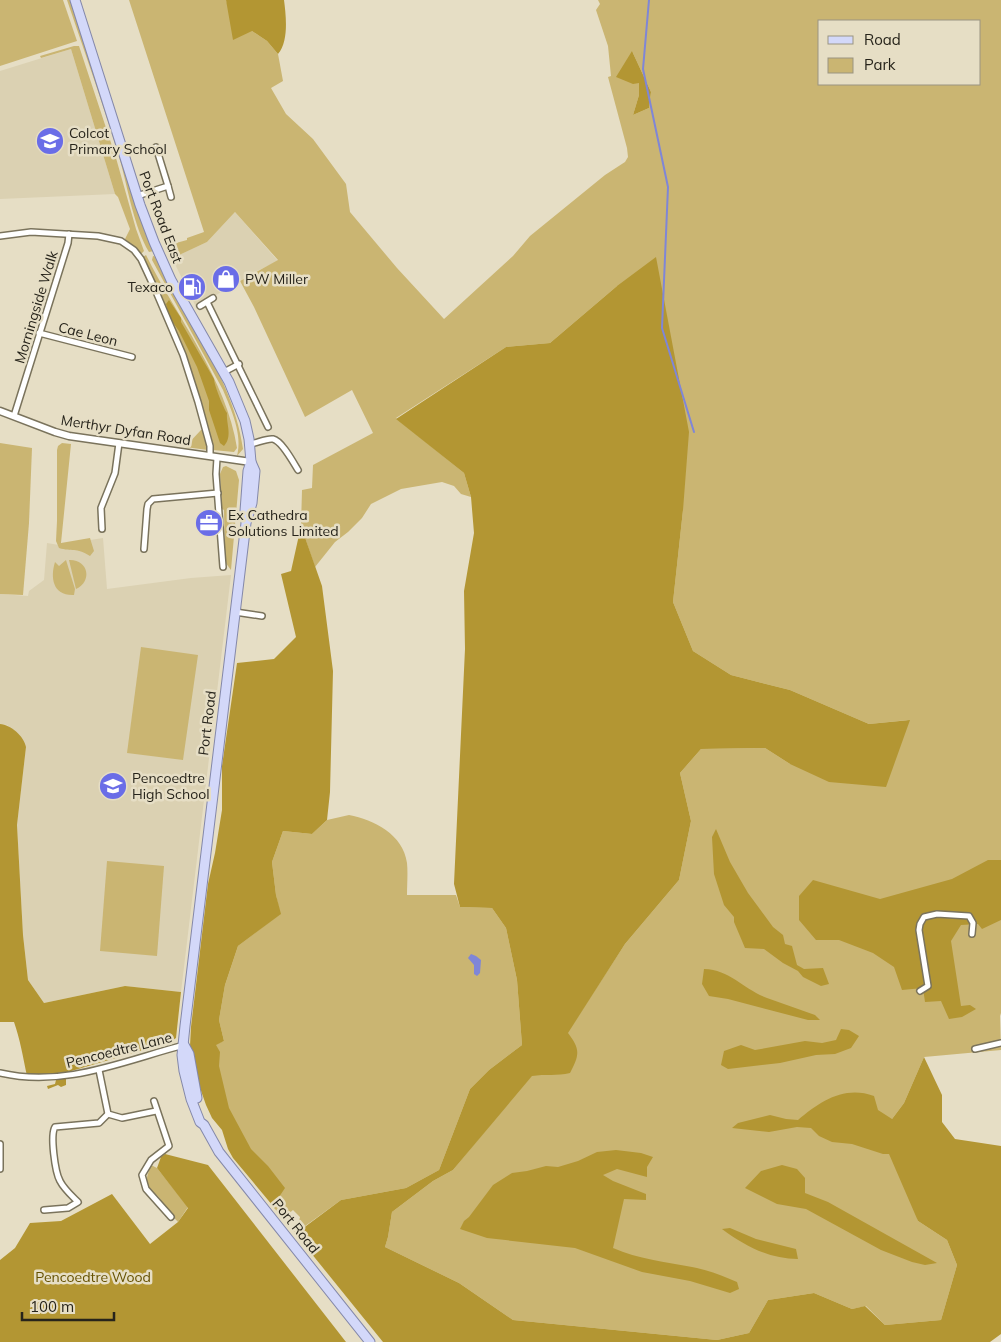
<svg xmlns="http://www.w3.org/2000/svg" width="1001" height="1342" font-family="Mulish,sans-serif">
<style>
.built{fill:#dbd1b2}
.green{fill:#cab572;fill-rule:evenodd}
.forest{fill:#b39633}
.water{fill:#7f86d7}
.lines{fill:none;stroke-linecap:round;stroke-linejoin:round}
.stream{stroke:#7f86d7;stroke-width:2}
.minor-casing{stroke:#7a735c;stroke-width:8}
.tertiary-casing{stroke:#7a735c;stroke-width:9}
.primary-casing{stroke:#8488a9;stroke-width:11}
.minor{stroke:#fff;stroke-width:5}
.tertiary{stroke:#fff;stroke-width:6}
.primary{stroke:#d3d8f9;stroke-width:9}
.labels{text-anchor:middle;stroke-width:5;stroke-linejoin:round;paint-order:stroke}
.poi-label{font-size:14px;fill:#27241b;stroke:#e6dec5;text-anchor:start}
.street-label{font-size:14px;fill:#27241b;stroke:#e6dec5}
.park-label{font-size:14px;fill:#655101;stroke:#e6dec5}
</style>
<rect width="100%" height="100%" fill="#e6dec5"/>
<g class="built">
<path d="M71,49L115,194L0,199V71Z"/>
<path d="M235,212L278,261L255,272L196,307L172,258L207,242Z"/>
<path d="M103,538L107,589L191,578L231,575L181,992L125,986L44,1003L28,980L23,935L17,825L26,747L7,725L0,724V594L28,596L29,591L44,580L47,543L59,545Z"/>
</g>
<g class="green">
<path d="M0,0H63L77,41L0,66Z"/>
<path d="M67,0H71L154,251L149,252C134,227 128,189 120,160C104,107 85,53 67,0Z"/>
<path d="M129,0H226L229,9L252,31L267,41L278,54L283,81L271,88L286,114L313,139L346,184L350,212L397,268L444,319L513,256L530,236L605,175L625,162L628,157L627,148L608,77L611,76L608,46L596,10L600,4L598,0H1001V1013L1000,1016L1001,1050L924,1057L904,1103L892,1119L918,1221L947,1240L957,1265L941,1320L885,1325L866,1306L852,1309L814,1293L768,1300L749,1333L717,1340L513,1320L459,1283L385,1247L388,1237L392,1212L433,1181L453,1170L518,1091L560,1044L625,944L679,880L691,821L680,773L701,749L765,748L790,764L909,720L869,724L790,690L731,675L693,651L673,602L683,510L617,286L550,343L506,347L396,418L464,473L471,497L461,494L454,486L442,482L401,489L371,504L362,518L348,532L335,542L315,567L301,526L302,490L312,488L313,465L373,433L352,390L305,417L254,307L240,281L278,260L235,212L207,242L177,256L170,255L165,246L187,240V238L204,232ZM820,21H980V84H820ZM632,51L651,92L649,108L633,115L639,95V83Z"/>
<path d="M74,46H79L116,158L136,229L144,251L141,254L125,239L130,229L118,197L115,194L71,49L41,58L40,56Z"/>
<path d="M146,255C176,316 227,380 237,448L234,452L213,450L199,396L187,361L175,328L143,257Z"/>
<path d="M153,256L157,257C171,283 185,309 199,335C219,372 237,407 243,449L237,456C243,435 231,409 223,390L152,260Z"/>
<path d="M201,430H203L208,450L185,447Z"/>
<path d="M0,443L32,448L29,523L23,595L0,594Z"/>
<path d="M62,443L71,444L61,543L90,538L94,551L90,556C76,547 72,552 59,548L56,541L57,521V450L58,446Z"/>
<path d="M226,466L236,471L239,480L231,570L225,562L224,510L222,509L220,474L223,467Z"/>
<path d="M66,560L75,589L74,595C53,596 50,578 55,562L59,566Z"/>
<path d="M69,560C88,559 93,581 76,589Z"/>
<path d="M141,647L198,655L183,760L127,753Z"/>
<path d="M349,815C374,820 403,834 407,863C408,873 407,885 407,895H456L460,907L492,908L506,928L517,980L522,1045L489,1070L470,1089L439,1170L406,1188L341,1200L301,1229L295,1225L294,1232L293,1226L299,1221L300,1217L293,1210L286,1216H282L272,1206L199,1067L216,1044L224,1041L219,1020L225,985L238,946L280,914L276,895L272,862L283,831L312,834L327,820Z"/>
<path d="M107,861L164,866L157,956L100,951Z"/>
<path d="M151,1165L157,1168L188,1207L178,1222L162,1205C162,1199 157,1194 151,1192C144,1181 147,1177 151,1165Z"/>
</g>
<g class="forest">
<path d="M226,0H284C286,16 289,41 278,54L267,41L252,31L233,40Z"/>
<path d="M632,51L651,92L649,108L633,115L639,95V83L633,84L616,77Z"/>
<path d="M656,257L689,432L683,510L673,602L693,651L731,675L790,690L869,724L910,720L886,787L829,782L790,764L765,748L701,749L680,773L691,821L679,880L625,944L568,1033C580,1049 580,1054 570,1073C557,1076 545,1074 532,1076L453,1170L433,1181L392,1212L388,1237L385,1247L459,1283L513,1320L717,1340L749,1333L768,1300L814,1293L852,1309L865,1306L885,1325L941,1320L957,1265L947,1240L918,1221L889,1154H883L852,1144L832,1142L819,1136L811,1128L797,1127L769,1132L732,1128L738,1123L770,1115L786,1119L798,1120C820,1101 845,1085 874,1096L878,1110L892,1119L904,1103L924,1057L942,1095V1122L955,1139L1001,1146V1334L990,1342H383L294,1232L295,1225L300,1224L302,1229L341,1200L406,1188L439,1170L470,1089L489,1070L522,1045L517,980L506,928L492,908L460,907L454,884L465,649L464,591L474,533L471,497L464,473L396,419L506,347L550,343L617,286Z"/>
<path d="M169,300L181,318V322L214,379C214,385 224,409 227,413C226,424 233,436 224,446L220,443L209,410V401L197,367L179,331L169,317L166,304Z"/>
<path d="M301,526L322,586L333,671L330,792L327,820L312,834L283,831L272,862L276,895L281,914L238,946L225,985L219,1020L224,1041L216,1045L220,1052L219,1066L229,1108L251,1149L268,1166L285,1188L273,1206L233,1158L228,1149L222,1130L212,1118L206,1105L199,1085L195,1063H192L190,1046L191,1027L208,884L215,853L222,810V766L237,663L274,659L296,637L281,574L291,571Z"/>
<path d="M0,724C11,725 24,736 26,747L17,825L23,935L28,980L44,1003L125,986L181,992L176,1038L170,1042L68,1072L27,1076C23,1057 20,1039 14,1022H0Z"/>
<path d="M716,829L730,862L748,893L773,927L783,935L785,944L792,946L797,965L804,969L823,968L829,984L821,986L803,977L798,971L783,963L764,949L745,948L734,922V917L724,905L714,874L712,837Z"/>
<path d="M988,860H1001V920L982,929L978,924L961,925L951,941L961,1006L970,1005L976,1009L962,1017L949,1019L941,1001L925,1002L923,988L902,990L894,967L873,953L839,940H816L799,920V896L813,880L880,899L952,879Z"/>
<path d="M704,969C731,970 743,989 767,998C783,1004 799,1009 815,1015L820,1020H808L728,999L709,996L702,984Z"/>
<path d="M841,1029L849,1030L859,1036L851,1048L835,1054L816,1055L780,1063L728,1069L721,1065L724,1051L741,1045L755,1050L805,1041L822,1043L836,1040Z"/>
<path d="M61,1078H66V1085L61,1087L58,1085L48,1089L47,1086L55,1084L56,1080Z"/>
<path d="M616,1150L641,1153L653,1157L647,1167V1177L617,1169L603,1175L613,1181L646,1194V1200L624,1199L613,1248C638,1259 666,1262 692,1267C708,1270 723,1276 737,1282L739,1289L730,1293L690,1281L642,1272L575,1248L487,1238L460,1229L464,1221L469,1217L493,1185L512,1173L527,1171L546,1166L558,1167L578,1161L597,1152Z"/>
<path d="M165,1154L208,1165L346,1342H0V1260L15,1248L30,1223L61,1221L112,1194L150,1244L178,1222L188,1208L157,1168L161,1157Z"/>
<path d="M782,1165L797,1169L805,1178V1193L828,1202L937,1263L925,1265L912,1262L881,1250L806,1209L777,1204L745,1188L761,1171Z"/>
<path d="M730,1228L756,1239L796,1249L798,1259C769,1259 745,1246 722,1229Z"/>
</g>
<path class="water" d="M471,954L476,956L481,960L480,973L477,976L474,974V965L468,958Z"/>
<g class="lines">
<path class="stream" d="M649,0L643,69L668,187L662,328L694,432"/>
<defs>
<g id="minor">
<path d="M168,186L171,197"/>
<path d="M137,196L168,186L156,147"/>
<path d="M0,236L31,232L98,236L121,241L134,250L141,259L154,287L183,355L198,402L210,446V456"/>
<path d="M207,302L268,427"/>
<path d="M200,306L213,298"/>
<path d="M39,333L132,357"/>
<path d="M224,372L239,364"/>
<path d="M14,416L68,243L69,234"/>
<path d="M250,444C257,443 267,438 273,439C282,441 293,462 298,470"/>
<path d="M217,458L216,474L223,567"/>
<path d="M102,529L101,508L115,473L119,443"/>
<path d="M144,549L147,509L148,504L153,499L218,493"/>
<path d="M235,612L262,616"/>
<path d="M920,991L928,986L919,930L920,924L924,917L937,914L969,916L973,923L972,934"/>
<path d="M975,1049L1001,1043"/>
<path d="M99,1070L108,1114L122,1118L156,1111"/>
<path d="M0,1073C64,1088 123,1061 184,1045"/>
<path d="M154,1101L169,1146L151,1160L142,1175L146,1189L171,1217"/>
<path d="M0,1144V1169"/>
<path d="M44,1210L68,1208L78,1202C72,1196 64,1189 60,1181C55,1172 50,1135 55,1127L99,1123L108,1114"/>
</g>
<path id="tertiary" d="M0,411L55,432L69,436L251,462"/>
<g id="primary">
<path d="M75,0L140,205L154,242L171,280L229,382L245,421L249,439L251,462L255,471L252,503L246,523L185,1026L182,1055L184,1071L191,1099L200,1122L204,1125L219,1152L370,1342"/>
<path d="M245,511L248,471L251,462"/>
<path d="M184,1045L189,1054L197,1098"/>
</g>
</defs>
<use href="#minor" class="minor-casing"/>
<use href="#tertiary" class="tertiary-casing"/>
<use href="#primary" class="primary-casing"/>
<use href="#minor" class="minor"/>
<use href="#tertiary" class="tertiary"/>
<use href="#primary" class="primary"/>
</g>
<defs>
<symbol id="school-disc" viewBox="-11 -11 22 22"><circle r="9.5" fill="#6a6de7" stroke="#e6dec5"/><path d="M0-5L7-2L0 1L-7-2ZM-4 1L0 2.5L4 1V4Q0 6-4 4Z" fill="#fff"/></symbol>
<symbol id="shop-disc" viewBox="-11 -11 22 22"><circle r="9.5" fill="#6a6de7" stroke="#e6dec5"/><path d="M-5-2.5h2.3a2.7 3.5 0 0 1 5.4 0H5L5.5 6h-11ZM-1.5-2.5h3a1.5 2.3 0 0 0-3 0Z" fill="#fff"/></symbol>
<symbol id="fuel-disc" viewBox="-11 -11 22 22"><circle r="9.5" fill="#6a6de7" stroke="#e6dec5"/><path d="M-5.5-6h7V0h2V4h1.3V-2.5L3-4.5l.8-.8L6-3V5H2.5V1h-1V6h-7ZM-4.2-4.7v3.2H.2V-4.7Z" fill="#fff"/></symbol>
<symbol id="office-disc" viewBox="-11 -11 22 22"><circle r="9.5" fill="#6a6de7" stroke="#e6dec5"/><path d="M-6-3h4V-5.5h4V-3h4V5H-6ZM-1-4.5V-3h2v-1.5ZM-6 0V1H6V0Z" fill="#fff"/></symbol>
</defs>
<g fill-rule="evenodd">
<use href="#school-disc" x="34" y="125" width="32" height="32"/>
<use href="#shop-disc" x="210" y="263" width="32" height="32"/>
<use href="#fuel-disc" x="176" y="271" width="32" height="32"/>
<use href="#office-disc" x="193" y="507" width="32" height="32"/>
<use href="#school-disc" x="97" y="770" width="32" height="32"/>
</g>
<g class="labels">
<g class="poi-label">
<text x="69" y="138">Colcot<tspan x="69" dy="16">Primary School</tspan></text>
<text x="245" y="284">PW Miller</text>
<text x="173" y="292" text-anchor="end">Texaco</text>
<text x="228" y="520">Ex Cathedra<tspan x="228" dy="16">Solutions Limited</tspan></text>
<text x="132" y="783">Pencoedtre<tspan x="132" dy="16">High School</tspan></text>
</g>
<g class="street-label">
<text transform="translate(161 217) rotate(69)" y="5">Port Road East</text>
<text transform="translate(36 307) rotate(-73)" y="5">Morningside Walk</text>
<text transform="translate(88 334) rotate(14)" y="5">Cae Leon</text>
<text transform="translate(126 430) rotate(9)" y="5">Merthyr Dyfan Road</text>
<text transform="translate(207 723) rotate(-83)" y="5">Port Road</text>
<text transform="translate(119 1050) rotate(-14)" y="5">Pencoedtre Lane</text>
<text transform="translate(296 1226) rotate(51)" y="5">Port Road</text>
</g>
<g class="park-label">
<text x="93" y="1282">Pencoedtre Wood</text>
</g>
</g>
<rect x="818" y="20" width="162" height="65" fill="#e6dec5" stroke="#9a9481"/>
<rect x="828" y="36" width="25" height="8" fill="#d3d8f9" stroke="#9a9481"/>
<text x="864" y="45" font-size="15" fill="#27241b">Road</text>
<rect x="828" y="58" width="25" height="15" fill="#cab572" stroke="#9a9481"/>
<text x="864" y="70" font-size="15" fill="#27241b">Park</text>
<path d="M22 1312v8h92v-8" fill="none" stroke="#27241b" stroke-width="2.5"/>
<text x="30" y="1312" font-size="15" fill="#27241b" stroke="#e6dec5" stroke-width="4" paint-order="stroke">100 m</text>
</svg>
